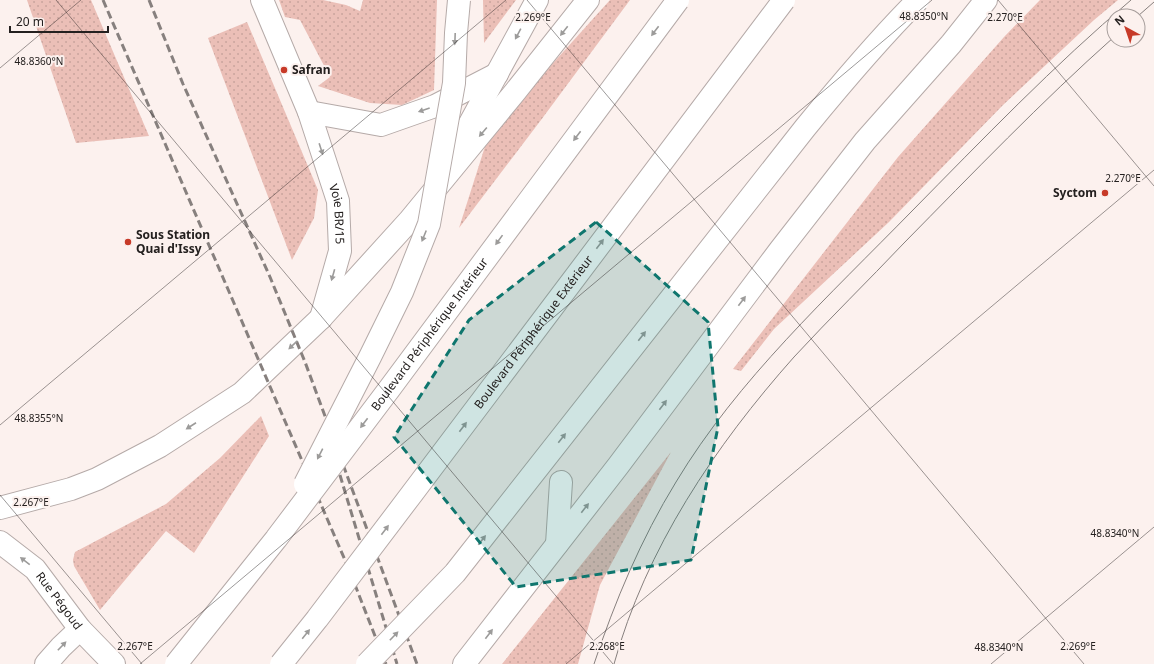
<svg xmlns="http://www.w3.org/2000/svg" width="1154" height="664" font-family="'Noto Sans',sans-serif">
<style>
.grass{fill:url(#grass-dots)}
.lines{fill:none;stroke-linecap:round;stroke-linejoin:round}
.minor-casing{stroke:#b5aaa8;stroke-width:24}
.major-casing{stroke:#b5aaa8;stroke-width:24}
.highway-casing{stroke:#b5aaa8;stroke-width:24}
.minor{stroke:#fff;stroke-width:22}
.major{stroke:#fff;stroke-width:22}
.highway{stroke:#fff;stroke-width:22}
.tram{stroke:#87807e;stroke-width:1}
.rail{stroke:#87807e;stroke-width:3;stroke-dasharray:8 4;stroke-linecap:butt}
.highway-bridge-casing{stroke:#b5aaa8;stroke-width:24;stroke-linecap:butt}
.highway-bridge{stroke:#fff;stroke-width:22}
.oneway{fill:#9c9b9a}
.marked{fill:#0f766e;fill-opacity:0.2;stroke:#0f766e;stroke-width:3;stroke-dasharray:8 5;stroke-linejoin:round}
.ticks{fill:none;stroke:#24201f;stroke-width:1;stroke-opacity:0.45}
.poi-dot{fill:#c73a28;stroke:#fcf1ee;stroke-width:1.5}
.labels{text-anchor:middle;stroke-width:4;stroke-linejoin:round;paint-order:stroke}
.poi-label{font-size:12px;font-weight:bold;fill:#24201f;stroke:#fcf1ee;text-anchor:start}
.street-label{font-size:12px;fill:#24201f;stroke:#fcf1ee}
.ticks-label{font-size:10px;text-anchor:middle;fill:#24201f;stroke:#fcf1ee;stroke-width:4;stroke-linejoin:round;paint-order:stroke}
</style>
<defs>
<pattern id="grass-dots" width="8" height="8" patternUnits="userSpaceOnUse"><rect width="8" height="8" fill="#ebbfb7"/><path d="M2 2h.1M6 6h.1" fill="none" stroke="#c9a49d" stroke-width="1.8" stroke-linecap="round"/></pattern>
</defs>
<rect width="100%" height="100%" fill="#fcf1ee"/>
<g class="grass">
<path d="M27,0H91L149,136L76,143Z"/>
<path d="M279,0H323L346,5L360,11L363,0H437L434,90L402,105L370,103L318,86L330,77L300,20L285,17Z"/>
<path d="M483,0H516L484,43Z"/>
<path d="M610,0H630L541,120L459,228L489,134Z"/>
<path d="M1040,0H1118L1094,20L1003,105L889,222L774,329L741,371L733,369L898,157L1004,37Z"/>
<path d="M247,22L318,190L314,218L292,260L208,38Z"/>
<path d="M261,416L269,436L194,553L166,531L100,610L74,566L73,560L75,552L166,504L220,458Z"/>
<path d="M671,452L600,585L578,664H502Z"/>
</g>
<g class="lines">
<defs>
<g id="minor">
<path id="s1" d="M262,0L309,112L338,201L340,251L321,318"/>
<path d="M309,112L381,125L435,106L497,74"/>
<path d="M557,544L561,482"/>
<path d="M46,664L61,647L80,629"/>
</g>
<g id="major">
<path d="M0,508L71,489L97,479L160,446L242,393L321,318"/>
<path id="s2" d="M0,542L35,569L80,629L114,664"/>
</g>
<g id="highway">
<path d="M454,148L469,125L537,0"/>
<path d="M321,318L409,221L515,92L588,0"/>
<path d="M464,664L618,466L780,250L865,141L951,44L986,0"/>
</g>
</defs>
<use href="#minor" class="minor-casing"/>
<use href="#major" class="major-casing"/>
<use href="#highway" class="highway-casing"/>
<use href="#minor" class="minor"/>
<use href="#major" class="major"/>
<use href="#highway" class="highway"/>
<g class="tram">
<path d="M1138,16L1154,2"/>
<path d="M594,664C615,601 641,539 676,482C738,379 829,296 912,211C982,140 1054,65 1131,0"/>
<path d="M614,664C646,548 715,446 794,357C830,318 868,281 904,243C973,173 1041,102 1114,37"/>
</g>
<g class="rail">
<path d="M103,0L348,567L386,664"/>
<path d="M149,0L183,84L270,277L305,362L417,664"/>
<path d="M333,452L397,664"/>
</g>
<defs>
<g id="highway-bridge">
<path d="M305,484L370,357L402,292L429,224L454,83L456,33L459,0"/>
<path id="s3" d="M176,664L276,539L390,388L678,0"/>
<path id="s4" d="M281,664L317,619L411,495L784,0"/>
<path d="M367,664L455,573L805,128C841,84 878,40 918,0"/>
</g>
</defs>
<use href="#highway-bridge" class="highway-bridge-casing"/>
<use href="#highway-bridge" class="highway-bridge"/>
</g>
<defs><path id="oneway-solid" d="M-6-.8H1V-3.2L6.5 0L1 3.2V.8H-6Z"/></defs>
<g class="oneway">
<use href="#oneway-solid" transform="translate(564 31) rotate(128)"/>
<use href="#oneway-solid" transform="translate(655 31) rotate(127)"/>
<use href="#oneway-solid" transform="translate(518 34) rotate(118)"/>
<use href="#oneway-solid" transform="translate(455 39) rotate(92)"/>
<use href="#oneway-solid" transform="translate(424 110) rotate(161)"/>
<use href="#oneway-solid" transform="translate(483 132) rotate(130)"/>
<use href="#oneway-solid" transform="translate(577 136) rotate(127)"/>
<use href="#oneway-solid" transform="translate(321 149) rotate(72)"/>
<use href="#oneway-solid" transform="translate(424 236) rotate(112)"/>
<use href="#oneway-solid" transform="translate(499 240) rotate(126)"/>
<use href="#oneway-solid" transform="translate(600 244) rotate(-53)"/>
<use href="#oneway-solid" transform="translate(333 275) rotate(106)"/>
<use href="#oneway-solid" transform="translate(742 301) rotate(-53)"/>
<use href="#oneway-solid" transform="translate(642 336) rotate(-52)"/>
<use href="#oneway-solid" transform="translate(293 345) rotate(137)"/>
<use href="#oneway-solid" transform="translate(663 405) rotate(-53)"/>
<use href="#oneway-solid" transform="translate(364 423) rotate(127)"/>
<use href="#oneway-solid" transform="translate(191 426) rotate(147)"/>
<use href="#oneway-solid" transform="translate(463 427) rotate(-53)"/>
<use href="#oneway-solid" transform="translate(562 438) rotate(-52)"/>
<use href="#oneway-solid" transform="translate(320 454) rotate(117)"/>
<use href="#oneway-solid" transform="translate(585 508) rotate(-52)"/>
<use href="#oneway-solid" transform="translate(385 530) rotate(-53)"/>
<use href="#oneway-solid" transform="translate(482 540) rotate(-52)"/>
<use href="#oneway-solid" transform="translate(25 561) rotate(-142)"/>
<use href="#oneway-solid" transform="translate(306 634) rotate(-51)"/>
<use href="#oneway-solid" transform="translate(489 634) rotate(-53)"/>
<use href="#oneway-solid" transform="translate(394 636) rotate(-46)"/>
<use href="#oneway-solid" transform="translate(62 646) rotate(-46)"/>
</g>
<path class="marked" d="M596,222L708,322L718,427L691,560L516,587L394,437L469,320Z"/>
<path class="ticks" d="M56,0L613,664M527,0L1084,664M998,0L1154,186M0,68L81,0M0,425L506,0M0,495L142,664M140,664L932,0M566,664L1154,170M991,664L1154,527"/>
<g class="poi-dot">
<circle cx="284" cy="70" r="4"/>
<circle cx="1105" cy="193" r="4"/>
<circle cx="128" cy="242" r="4"/>
</g>
<g class="labels">
<g class="poi-label">
<text x="292" y="74">Safran</text>
<text x="1097" y="197" text-anchor="end">Syctom</text>
<text x="136" y="239">Sous Station<tspan x="136" dy="14">Quai d'Issy</tspan></text>
</g>
<g class="street-label">
<text dy="4" stroke="none"><textPath href="#s1" startOffset="228">Voie BR/15</textPath></text>
<text dy="4" stroke="none"><textPath href="#s4" startOffset="417">Boulevard Périphérique Extérieur</textPath></text>
<text dy="4" stroke="none"><textPath href="#s3" startOffset="416">Boulevard Périphérique Intérieur</textPath></text>
<text dy="4" stroke="none"><textPath href="#s2" startOffset="84">Rue Pégoud</textPath></text>
</g>
</g>
<g class="ticks-label">
<text x="924" y="20">48.8350°N</text>
<text x="533" y="21">2.269°E</text>
<text x="1005" y="21">2.270°E</text>
<text x="39" y="65">48.8360°N</text>
<text x="1123" y="182">2.270°E</text>
<text x="39" y="422">48.8355°N</text>
<text x="31" y="506">2.267°E</text>
<text x="1115" y="537">48.8340°N</text>
<text x="135" y="650">2.267°E</text>
<text x="607" y="650">2.268°E</text>
<text x="1078" y="650">2.269°E</text>
<text x="999" y="651">48.8340°N</text>
</g>
<g transform="translate(1126 28) rotate(320)"><circle r="19" fill="#fcf1ee" stroke="#a69d9b"/>
<path d="M0-3L7 15L0 10L-7 15Z" fill="#c73a28"/>
<text y="-6" font-size="11" font-weight="bold" text-anchor="middle" fill="#24201f">N</text>
</g>
<path d="M10 26v6h98v-6" fill="none" stroke="#24201f" stroke-width="2"/>
<text x="16" y="26" font-size="12" fill="#24201f" stroke="#fcf1ee" stroke-width="3" paint-order="stroke">20 m</text>
</svg>
